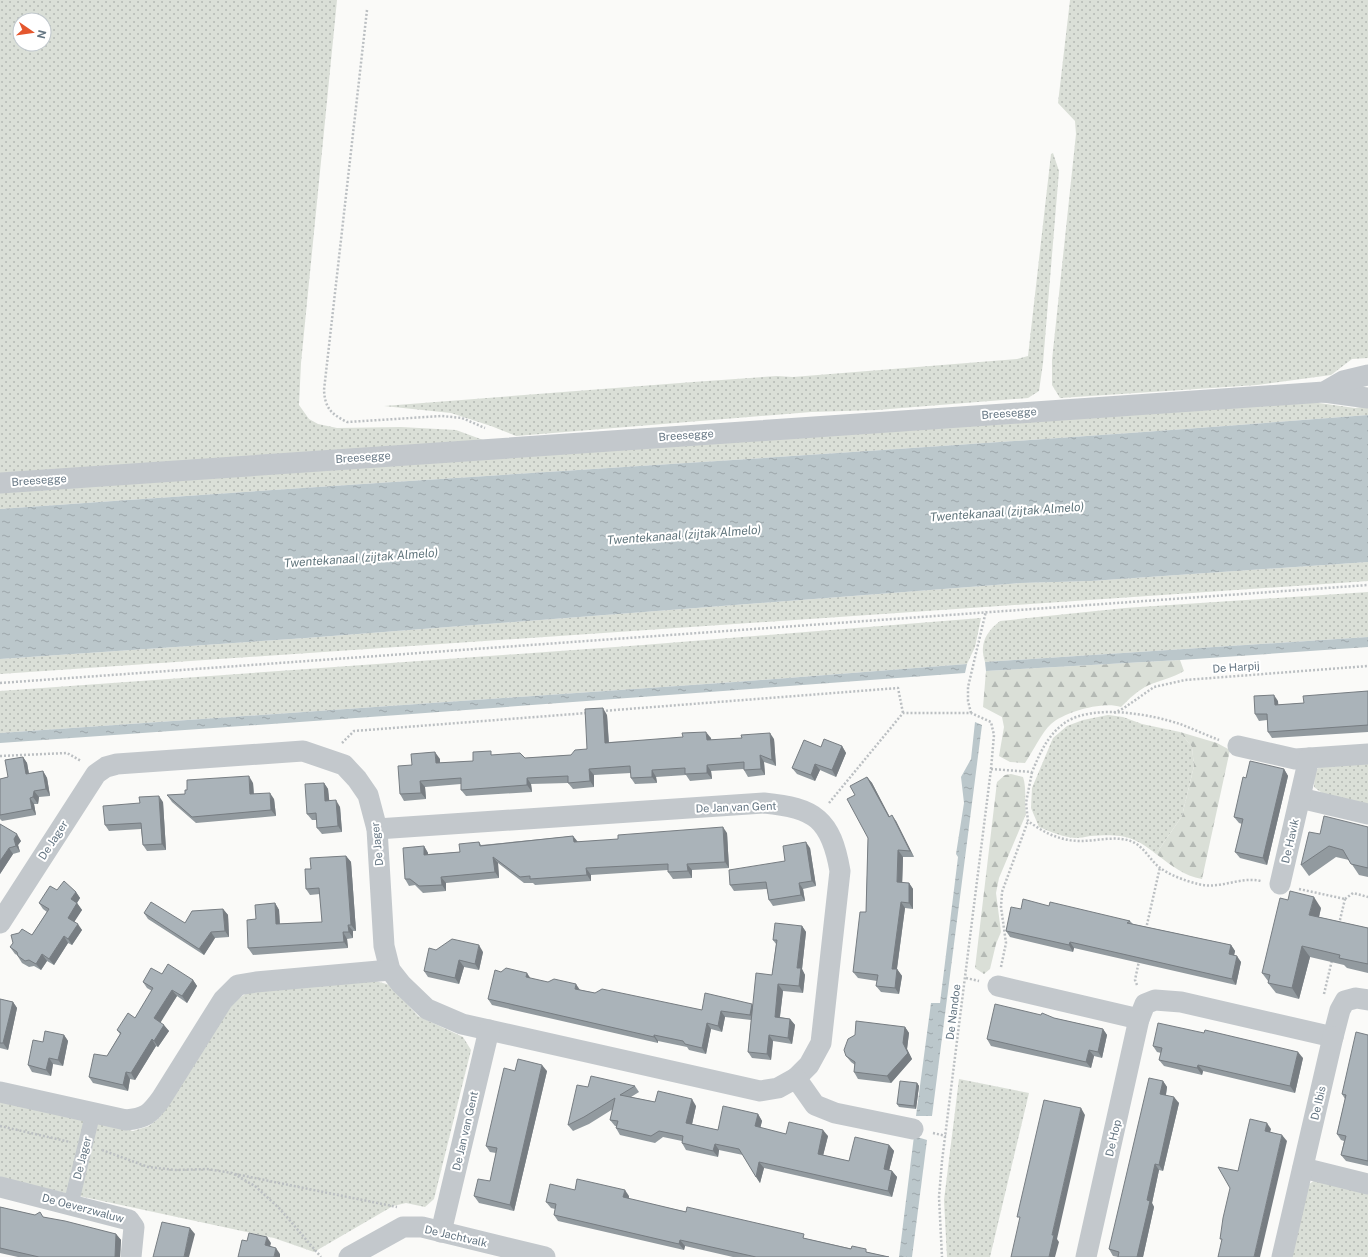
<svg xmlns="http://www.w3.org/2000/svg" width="1368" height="1257" font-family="'Public Sans',sans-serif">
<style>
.grass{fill:url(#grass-dots);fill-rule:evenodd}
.forest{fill:url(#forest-firs)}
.water{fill:url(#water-ripples)}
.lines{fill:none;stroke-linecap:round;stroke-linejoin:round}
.path{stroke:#bbbfc2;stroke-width:2.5;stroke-dasharray:2 2;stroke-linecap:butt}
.pedestrian{stroke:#c3c8cc;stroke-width:15}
.minor{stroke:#c3c8cc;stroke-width:21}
.wall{fill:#929a9f}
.shaded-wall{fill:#777d82}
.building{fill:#aab3b9;stroke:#777d82}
.labels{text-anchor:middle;stroke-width:4;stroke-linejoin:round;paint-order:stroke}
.street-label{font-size:11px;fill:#657683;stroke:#fff}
.water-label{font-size:12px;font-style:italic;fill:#60757c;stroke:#fff}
</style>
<defs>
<pattern id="grass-dots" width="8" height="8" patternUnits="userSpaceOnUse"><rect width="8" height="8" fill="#dadfd7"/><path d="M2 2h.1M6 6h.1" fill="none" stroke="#b4b9b4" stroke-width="1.8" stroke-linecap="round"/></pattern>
<pattern id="forest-firs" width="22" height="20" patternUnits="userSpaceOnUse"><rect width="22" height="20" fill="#dadfd7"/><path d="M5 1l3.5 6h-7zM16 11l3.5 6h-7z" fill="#b4b9b4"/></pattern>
<pattern id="water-ripples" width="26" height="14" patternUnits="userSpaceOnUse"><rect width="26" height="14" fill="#bbc7cb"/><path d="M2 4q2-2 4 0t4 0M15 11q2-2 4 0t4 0" fill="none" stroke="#9ca6aa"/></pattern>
</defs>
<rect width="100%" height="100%" fill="#fafaf8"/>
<g class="grass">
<path d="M0,0H337L301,363L299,405L309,419L318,424L337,428L401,427L456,430L486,441L0,476ZM20,20H44V44H20Z"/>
<path d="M1070,0H1368V358L1352,359L1331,375L1257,385L1060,398L1052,385V360L1076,134L1075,121L1058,103Z"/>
<path d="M1053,153L1059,171L1043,363L1039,391L1028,398L877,410L811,412L516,436L491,426L451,413L384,406L693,382L777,376L793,377L1017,359L1028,356L1051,154Z"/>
<path d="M1271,401L1319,403L1355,408L1368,406V415C912,451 456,476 0,509V492Z"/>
<path d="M1368,562V581L0,674V659L306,638L1021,583L1091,581Z"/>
<path d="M1368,592V637L985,662C979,644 986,632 1000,621L1125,608Z"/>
<path d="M981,618L975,647L967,664L735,682L0,733V691L643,645Z"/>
<path d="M1108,715L1123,717L1142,724L1180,732L1192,747L1194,766L1182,816L1156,854C1133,835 1120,834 1090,836C1085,837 1080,838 1075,838C1063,837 1051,832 1039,827L1031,808L1032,788L1053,738L1067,726L1083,720Z"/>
<path d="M1368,759V808L1330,799L1314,787L1315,770L1329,762Z"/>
<path d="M372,980L390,985L418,1016L463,1037L471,1050L434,1199L425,1207L406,1203L393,1206L314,1252L274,1238L0,1179V1102L133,1131L149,1126L159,1118L233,1002L247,993Z"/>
<path d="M959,1079L1029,1093L990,1257H947L944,1200Z"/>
<path d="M1317,1179L1368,1191V1257H1287L1309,1184Z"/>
</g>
<g class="forest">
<path d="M1180,660L1184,671C1172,678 1161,680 1149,685C1138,690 1129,699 1121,707C1102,701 1065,712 1051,724C1042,732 1032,753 1025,763L1010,762L999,756L1004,727L1002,717L983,707L986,671Z"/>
<path d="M1180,732L1217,743L1230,750L1202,879C1184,876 1171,865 1156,854L1182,816L1194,766L1192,747Z"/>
<path d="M1011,774L1023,777C1027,789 1024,802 1026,814L999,878L996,893L1001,932L996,944L990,969L984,974L975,968L997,782L1005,775Z"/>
</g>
<g class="water">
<path d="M1368,415V562L1091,581L1021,583L306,638L0,659V509C456,476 912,451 1368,415Z"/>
<path d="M1368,637V647L1180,660L986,671L985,662Z"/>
<path d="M967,664L965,673L398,715L0,743V733L735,682Z"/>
<path d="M975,722L982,725L932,1116H916L931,1003H940L958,857L956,854L964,803L961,777L971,759Z"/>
<path d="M914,1136L927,1140L912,1257H899Z"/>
</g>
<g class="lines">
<g class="path">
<path d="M367,10L324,390C325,408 331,414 347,422L442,416L462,418L485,428"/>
<path d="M0,683L1368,585"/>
<path d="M602,711L898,688L903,713"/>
<path d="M971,713L968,701V687L986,611"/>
<path d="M1114,713L1124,708L1154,687L1185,680L1368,666"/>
<path d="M342,743L354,731L587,713"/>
<path d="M0,756L67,753L81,761"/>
<path d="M991,769L1032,772C1040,753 1048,734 1066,722C1094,704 1150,714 1180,724C1193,729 1206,735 1219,740"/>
<path d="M1032,772L1026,803L1028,821C1044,833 1061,841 1081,841C1098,841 1117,835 1133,842C1144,847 1150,860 1159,867C1169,875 1186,881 1198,884C1220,890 1240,876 1261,881"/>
<path d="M829,803L903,713H971L991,722L994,735L991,769L942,1161L939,1197L942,1257"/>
<path d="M1299,889L1345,899"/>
<path d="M1345,899L1353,893L1368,897"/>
<path d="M1339,924L1345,899"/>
<path d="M1146,929L1160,867"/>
<path d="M1001,967L1006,943L1001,907L1002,892L1028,821"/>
<path d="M966,978L979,981"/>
<path d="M1137,985L1135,980L1139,961"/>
<path d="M1324,994L1332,960"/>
<path d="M0,1126L70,1142"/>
<path d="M933,1133L946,1136"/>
<path d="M102,1150L148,1167L176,1170L207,1169L232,1173L255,1186L280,1209L321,1257"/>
<path d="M235,1174L397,1207"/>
</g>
<path class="pedestrian" d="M71,1204L93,1113"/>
<g class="minor">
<path d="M1324,392L1368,398"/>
<path d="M0,483L1324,392L1343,381L1368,375"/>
<path d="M1238,746L1295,759L1368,754"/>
<path d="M1300,798L1368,814"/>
<path d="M377,829L764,803C815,808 831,819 840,871L821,1043L809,1065L796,1078"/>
<path d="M1280,884L1309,758"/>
<path d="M0,923L96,774L106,767L117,764L303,751L344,765L357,779L368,795L377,829L384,946L390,970L401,984L427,1009L462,1024L760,1091L778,1088L796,1078L815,1105L835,1113L913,1129"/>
<path d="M998,986L1139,1019L1145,1004L1155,1000L1181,1002L1333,1037L1340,1010L1345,1001L1356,998L1368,1000"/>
<path d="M0,1092L126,1120C146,1118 150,1114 161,1099L223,1000L238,985L256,982L390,970"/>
<path d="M1303,1168L1368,1184"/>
<path d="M0,1187L129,1220L134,1227L131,1257"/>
<path d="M441,1232L489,1030"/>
<path d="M349,1257L403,1227H422L545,1257"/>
<path d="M1086,1257L1139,1019"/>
<path d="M1282,1257L1333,1037"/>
</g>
</g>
<g class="wall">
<path d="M1368,691V732L1272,738L1268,732L1267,720L1259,721L1255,714L1278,701V705L1304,703Z"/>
<path d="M607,715L609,742L711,738V740L774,739L776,766L764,762L765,775L748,777L744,770V769L711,771L712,779L690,781L686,775L656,777L657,783L635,784L631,778V773L594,775V787L573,789L568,783L531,784L532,792L466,796L461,790V784L425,787L426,799L404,801L400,794L412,765L440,759V763L473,761L494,755L525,758L571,755L587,749Z"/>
<path d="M842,746L846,753L836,777L820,770L815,781L797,774L792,768L821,747Z"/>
<path d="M23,757L27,763L29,774L43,771L47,778L50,796L39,797L38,804H34L36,815L2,821L0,819V779L8,777Z"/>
<path d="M1284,769L1288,776L1267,865L1240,858L1235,852L1242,824L1239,823L1234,817L1246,778Z"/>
<path d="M867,777L872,783L889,816L896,821L914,857H903L902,883H909L913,889V909L905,908L897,969L902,976L899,994L881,992L876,986L877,981L858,978L853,972L866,912L868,838L855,795Z"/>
<path d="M253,783L254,794L274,799L276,816L196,823L172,802L167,795L185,794Z"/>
<path d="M324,783L328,789L329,801L340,807L342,832L322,834L317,828V820H312L307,814Z"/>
<path d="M163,802L166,850L147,851L143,845L141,829L109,831L105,825L140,803Z"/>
<path d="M0,824L21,841L18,845L20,852L13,854L0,874Z"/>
<path d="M1368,827V877L1359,875L1349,860L1336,857L1309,876L1301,865L1320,834Z"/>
<path d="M727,833L729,868L692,870V878L673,879L668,872V870L591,875V881L535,885L533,883H524L498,863L499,878L446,883V891L423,893L415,885L409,886L405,879L424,846L428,853V854L460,852L479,842L481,845L573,836L577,842Z"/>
<path d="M810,848L816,886L803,889L805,901L773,906L769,900L767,889L734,891L730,885L785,861Z"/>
<path d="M346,856L351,862L356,931H353V938L347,939L348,948L253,955L248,948L275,903L279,910L280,924L322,922L320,894L310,895L306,889L311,869Z"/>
<path d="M57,890L76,892L80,898L77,903L82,910L74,921L82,930L72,945L68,943L54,965L47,961L41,970L34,966L29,967L22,963L17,955L15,954L10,947L32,935L47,912L43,909L39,903Z"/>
<path d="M1049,906L1130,921L1133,924L1231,945L1235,951L1234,955L1241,962L1236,985L1074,948L1073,952L1010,937L1006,931L1021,909Z"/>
<path d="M1321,908L1319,917L1368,928V973L1347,968L1344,965L1310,957L1299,999L1276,993L1268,983V981L1262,973Z"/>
<path d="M223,909L228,915L229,937L215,938L204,955L148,919L144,913L185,923Z"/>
<path d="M802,926L806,932L802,969L805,975L803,993L783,991L780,1017L790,1019L795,1025L792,1044L773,1041L771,1060L752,1058L748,1052L751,1020L725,1017L722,1032L711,1029L706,1054L689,1050L687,1047L658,1041V1043L492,1005L488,999L531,979L595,993L702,1010L753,1005L772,975L776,944L773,940Z"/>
<path d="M436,950L483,952L479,970L464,967L459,984L428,977L424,971Z"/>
<path d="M162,974L193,980L197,986L187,1003L177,996L160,1022L169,1031L158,1047L156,1046L135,1080L130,1079L128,1091L93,1083L89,1077L107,1056L120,1034L117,1030L135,1018L152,991L147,988L143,982Z"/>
<path d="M0,999L13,1002L17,1008L8,1050L0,1048Z"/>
<path d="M1054,1018L1103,1029L1107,1035L1102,1058L1094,1056L1091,1068L991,1046L987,1039Z"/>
<path d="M905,1027L909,1033L907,1049L912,1059L891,1083L858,1079L854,1072L855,1065L851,1062L846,1056Z"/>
<path d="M64,1035L68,1041L63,1066L53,1064L51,1076L32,1072L28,1065L43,1042Z"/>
<path d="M1368,1035V1166L1346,1161L1341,1155L1344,1141L1341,1140L1337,1134L1345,1099L1342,1094Z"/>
<path d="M1153,1046L1303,1058L1295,1093L1203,1071L1202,1075L1164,1066L1159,1060L1161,1053L1157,1052Z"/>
<path d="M515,1071H547L514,1211L479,1203L474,1196L490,1181L496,1153L490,1152L486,1146Z"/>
<path d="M1163,1081L1167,1087L1166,1095L1179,1103L1163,1171L1159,1170L1152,1203L1154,1207L1143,1257H1118L1113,1256L1109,1249Z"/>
<path d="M917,1083L919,1086L916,1109L899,1107L897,1104Z"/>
<path d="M635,1086L639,1092L631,1097L655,1102L696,1106L692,1124L718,1130L758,1114L762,1121L760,1128L786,1134L828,1136L823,1155L849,1161L889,1145L894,1151L889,1170L892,1171L897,1177L892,1197L764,1168L760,1183L743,1155L719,1150L718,1157L686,1150L682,1143V1141L663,1137L655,1143L620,1135L616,1128V1126H615L610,1120L613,1109L589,1124L573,1131L568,1125L588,1087Z"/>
<path d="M575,1190L629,1196V1199L889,1257H733L685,1246L684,1250L558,1221L554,1215L555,1209L551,1208L546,1202Z"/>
<path d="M0,1207L116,1234L121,1240L120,1257H18L0,1253Z"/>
</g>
<g class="shaded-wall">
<path d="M1274,695L1278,701L1279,712L1275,705Z"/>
<path d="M603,708L607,715L609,749L605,743Z"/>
<path d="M706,732L711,738L712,747L707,740Z"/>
<path d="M770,733L774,739L776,766L772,760Z"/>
<path d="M842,746L846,753L836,777L832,770Z"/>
<path d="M435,752L440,759V769L436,763Z"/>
<path d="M760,755L764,762L765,775L761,769Z"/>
<path d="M23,757L27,763L30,780L26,774Z"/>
<path d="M815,764L820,770L815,781L811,775Z"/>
<path d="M707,765L711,771L712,779L707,773Z"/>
<path d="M589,769L594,775V787L590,781Z"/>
<path d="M1284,769L1288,776L1267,865L1263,858Z"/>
<path d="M652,770L656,777L657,783L652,777Z"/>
<path d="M43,771L47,778L50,796L46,789Z"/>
<path d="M249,776L253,783L254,800L250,794Z"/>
<path d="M867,777L872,783L893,823L889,817Z"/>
<path d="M527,778L531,784L532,792L527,785Z"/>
<path d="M420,781L425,787L426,799L421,793Z"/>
<path d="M324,783L328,789L330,807L325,801Z"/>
<path d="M34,791L39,797L38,804L33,797Z"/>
<path d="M270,793L274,799L276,816L271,810Z"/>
<path d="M159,796L163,802L166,850L162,844Z"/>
<path d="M30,798L34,804L36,815L32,809Z"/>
<path d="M336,800L340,807L342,832L338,826Z"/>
<path d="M892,815L896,821L914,857L910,851Z"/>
<path d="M723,827L727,833L729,868L725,862Z"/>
<path d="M17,834L21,841L18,845L20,852L16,846L14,839Z"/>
<path d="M573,836L578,842H574Z"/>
<path d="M806,842L810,848L816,886L812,881Z"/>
<path d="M424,846L428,853V861L424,855Z"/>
<path d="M9,848L13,854L0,874V861Z"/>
<path d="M898,850L903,857L902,889L897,882Z"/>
<path d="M346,856L351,862L356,931L351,925Z"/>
<path d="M493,857L498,863L499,878L495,872Z"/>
<path d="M687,864L692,870V878L688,871Z"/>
<path d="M586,868L591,875V881L587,875Z"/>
<path d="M441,877L446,883V891L442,885Z"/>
<path d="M799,883L803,889L805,901L801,895Z"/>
<path d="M909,883L913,889V909L909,903Z"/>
<path d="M76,892L80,898L75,906L71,899Z"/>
<path d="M1314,897L1321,908L1317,925L1309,915Z"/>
<path d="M901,902L905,908L896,975L892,969Z"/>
<path d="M77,903L82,910L73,924L68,918Z"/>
<path d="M275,903L279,910L280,930L276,924Z"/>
<path d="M223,909L228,915L229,937L225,931Z"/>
<path d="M78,924L82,930L72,945L68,939Z"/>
<path d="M348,925L353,931V938L349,932Z"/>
<path d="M802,926L806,932L802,969L805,975L803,993L799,986L797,968Z"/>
<path d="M211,932L215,938L204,955L199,949Z"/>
<path d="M343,932L347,939L348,948L344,942Z"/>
<path d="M64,936L68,943L54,965L49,959Z"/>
<path d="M1070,942L1074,948L1073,952L1069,945Z"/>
<path d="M479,945L483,952L479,970L475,964Z"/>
<path d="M1231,945L1235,951L1233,960L1229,954Z"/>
<path d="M1302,946L1310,957L1299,999L1292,988Z"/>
<path d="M42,954L47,961L41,970L36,964Z"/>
<path d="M1237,956L1241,962L1236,985L1232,979Z"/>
<path d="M459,960L464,967L459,984L455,978Z"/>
<path d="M897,969L902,976L899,994L895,988Z"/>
<path d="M527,973L531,979L526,977Z"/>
<path d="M193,980L197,986L187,1003L182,996Z"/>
<path d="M576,984L580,990L575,989Z"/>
<path d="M778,984L783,991L779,1023L775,1017Z"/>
<path d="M172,990L177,996L159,1025L154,1018Z"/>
<path d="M13,1002L17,1008L8,1050L3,1043Z"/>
<path d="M752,1004L757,1010L755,1021L750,1015Z"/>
<path d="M721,1011L725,1017L722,1032L718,1026Z"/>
<path d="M790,1019L795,1025L792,1044L788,1038Z"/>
<path d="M707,1023L711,1029L706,1054L702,1048Z"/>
<path d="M164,1025L169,1031L158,1047L154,1041Z"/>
<path d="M905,1027L909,1033L907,1049L912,1059L891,1083L887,1076Z"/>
<path d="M1103,1029L1107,1035L1102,1058L1098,1052Z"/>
<path d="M64,1035L68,1041L63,1066L58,1060Z"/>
<path d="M654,1035L658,1041V1043L654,1037Z"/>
<path d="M769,1035L773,1041L771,1060L767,1054Z"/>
<path d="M152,1039L156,1046L135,1080L131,1073Z"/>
<path d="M1089,1050L1094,1056L1091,1068L1086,1062Z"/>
<path d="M1298,1052L1303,1058L1295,1093L1290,1086Z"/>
<path d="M49,1058L53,1064L51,1076L46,1070Z"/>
<path d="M542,1065L547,1071L514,1211L510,1205Z"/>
<path d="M1198,1065L1203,1071L1202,1075L1197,1068Z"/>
<path d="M126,1072L130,1079L128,1091L123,1085Z"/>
<path d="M1163,1081L1167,1087L1165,1100L1160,1094Z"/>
<path d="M917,1083L919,1086L916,1109L914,1106Z"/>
<path d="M1174,1097L1179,1103L1163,1171L1159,1165Z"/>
<path d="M692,1099L696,1106L691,1129L686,1123Z"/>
<path d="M1081,1108L1085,1115L1057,1239L1059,1242L1055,1257H1049L1052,1235Z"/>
<path d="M758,1114L762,1121L759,1133L755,1126Z"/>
<path d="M1267,1123L1271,1129L1269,1137L1265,1131Z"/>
<path d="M823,1130L828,1136L822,1160L818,1154Z"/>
<path d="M1282,1135L1287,1141L1260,1257H1254Z"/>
<path d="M715,1144L719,1150L718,1157L713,1151Z"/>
<path d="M889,1145L894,1151L888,1175L884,1169Z"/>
<path d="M759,1162L764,1168L760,1183L756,1177Z"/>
<path d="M1155,1164L1159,1170L1152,1203L1154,1207L1143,1257H1137L1147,1200Z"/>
<path d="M892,1171L897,1177L892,1197L888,1191Z"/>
<path d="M625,1190L629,1196L628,1204L623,1197Z"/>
<path d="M190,1228L195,1234L189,1257H184Z"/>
<path d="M116,1234L121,1240L120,1257H115Z"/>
<path d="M267,1237L271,1243L269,1251L265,1245Z"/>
<path d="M680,1240L685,1246L684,1250L679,1244Z"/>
<path d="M276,1248L280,1254V1257H274Z"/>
</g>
<g class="building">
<path d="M1368,691V725L1268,732L1267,714H1255L1254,696L1274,695L1275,705L1304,703L1303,696Z"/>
<path d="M603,708L605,743L683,737L682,733L706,732L707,740L742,738L741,735L770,733L772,760L760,755L761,769L744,770V762L707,765V773L685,774V768L652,770V777L631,778L630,766L589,769L590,781L568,783V776L527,778V785L461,790V778L420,781L421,793L400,794L398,766L412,765L411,754L435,752L436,763L473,761V752L491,751V755L520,753L525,758L571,755L575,750L587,749L585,709Z"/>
<path d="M824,739L842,746L832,770L815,764L811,775L792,768L804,740L821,747Z"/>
<path d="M23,757L26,774L43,771L46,789L34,791L33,797L30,798L32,809L0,815V779L8,777L5,760Z"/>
<path d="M1250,761L1284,769L1263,858L1235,852L1243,819L1234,817L1243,777L1246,778Z"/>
<path d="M249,776L250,794L270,793L271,810L192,817L167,795L185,794V790H187V780Z"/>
<path d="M867,777L889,817L892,815L910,851L898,850L897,882L909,883V903L901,902L892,969H897L895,988L876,986L878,975L853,972L860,912H866L868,838L847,799L855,795L850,786Z"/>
<path d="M324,783L325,801L336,800L338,826L317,828L316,813L307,814L305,784Z"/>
<path d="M159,796L162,844L143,845L141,823L105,825L103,806L140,803L139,797Z"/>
<path d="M1324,816L1368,827V868L1351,864L1343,850L1329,846L1301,865L1309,832L1320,834Z"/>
<path d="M0,824L17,834L14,839L16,846L9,848L0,861Z"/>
<path d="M723,827L725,862L687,864L688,871L668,872V864L586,868L587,875L530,879V876L520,877L493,857L495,872L441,877L442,885L419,886L410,879H405L403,848L424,846V855L460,852L459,844L479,842L480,846L573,836L574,842L618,839V835Z"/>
<path d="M806,842L812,881L799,883L801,895L769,900L766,882L730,885L729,870L785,861L783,846Z"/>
<path d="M346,856L351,925H348L349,932H343L344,942L248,948L247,920L256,919L255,905L275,903L276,924L322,922L319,888L306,889L305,869H311L310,858Z"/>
<path d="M64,881L76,892L71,899L77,903L68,918L78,924L68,939L64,936L49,959L42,954L36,964L29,960L25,961L18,956L17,952L10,947L13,943L11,935L19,933L22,929L32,935L49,909L39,903L50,886L57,890Z"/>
<path d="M1290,891L1314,897L1309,915L1368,928V964L1339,958L1340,955L1302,946L1292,988L1268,983L1270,975L1262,973L1280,898L1288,900Z"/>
<path d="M1023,899L1049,906L1050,902L1130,921L1127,923L1231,945L1229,954L1237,956L1232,979L1070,942L1069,945L1006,931L1011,907L1021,909Z"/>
<path d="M151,902L185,923L192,911L223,909L225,931L211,932L199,949L144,913Z"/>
<path d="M775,923L802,926L797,968H801L799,986L778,984L775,1017L790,1019L788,1038L769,1035L767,1054L748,1052L756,973L772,975L777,940H773Z"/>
<path d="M452,939L479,945L475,964L459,960L455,978L424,971L429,948L436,950Z"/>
<path d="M168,964L193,980L182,996L172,990L154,1018L164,1025L154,1041L152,1039L131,1073L126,1072L123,1085L89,1077L94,1054L107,1056L121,1033L117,1030L128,1013L135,1018L153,988L143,982L151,968L162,974Z"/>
<path d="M506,968L527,973L526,977L548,982L554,979L576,984L575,989L595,993L602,989L702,1010L705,993L752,1004L750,1015L721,1011L718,1026L707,1023L702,1048L685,1044L683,1041L654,1035V1037L488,999L495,970L501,972Z"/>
<path d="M0,999L13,1002L3,1043H0Z"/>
<path d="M995,1004L1041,1015L1042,1013L1054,1018L1103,1029L1098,1052L1089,1050L1086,1062L987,1039Z"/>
<path d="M856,1021L905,1027L903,1043L908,1053L887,1076L854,1072L855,1062L846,1056L844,1050L848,1039L855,1035Z"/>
<path d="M1158,1023L1204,1033L1205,1030L1298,1052L1290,1086L1198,1065L1197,1068L1159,1060L1162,1048L1153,1046Z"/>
<path d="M45,1031L64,1035L58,1060L49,1058L46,1070L28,1065L33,1040L43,1042Z"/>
<path d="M1356,1032L1368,1035V1161L1341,1155L1346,1136L1337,1134L1346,1095L1342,1094Z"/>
<path d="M518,1059L542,1065L510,1205L474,1196L478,1179L490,1181L497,1148L486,1146L504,1068L515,1071Z"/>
<path d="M591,1076L635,1086L620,1095L655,1102L658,1091L692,1099L686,1123L718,1130L723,1106L758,1114L755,1126L786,1134L789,1122L823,1130L818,1154L849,1161L855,1137L889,1145L884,1169L892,1171L888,1191L759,1162L756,1177L739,1149L715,1144L713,1151L682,1143L683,1136L659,1131L651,1136L616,1128L618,1121L610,1120L615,1098L584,1117L568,1125L577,1085L588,1087Z"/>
<path d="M1149,1078L1163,1081L1160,1094L1174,1097L1159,1165L1155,1164L1147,1200L1150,1201L1137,1257H1118L1119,1252L1109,1249Z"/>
<path d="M900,1081L917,1083L914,1106L897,1104Z"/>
<path d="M1044,1100L1081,1108L1052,1235H1054L1049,1257H1011L1020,1217H1017Z"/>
<path d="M1250,1119L1267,1123L1265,1131L1282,1135L1254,1257H1218L1222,1239H1220L1223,1218L1230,1188L1218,1167L1238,1171Z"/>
<path d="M577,1179L625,1190L623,1197L686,1212L687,1207L804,1234L803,1238L851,1249L852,1246L866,1249V1252L889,1257H756L680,1240L679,1244L554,1215L556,1204L546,1202L550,1184L575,1190Z"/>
<path d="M0,1207L35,1215L40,1212L43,1217L65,1221L116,1234L115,1257H39L0,1248Z"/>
<path d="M162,1222L190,1228L184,1257H153Z"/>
<path d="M249,1233L267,1237L265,1245L276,1248L274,1257H238L242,1240L247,1241Z"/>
</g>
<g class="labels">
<g class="street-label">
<text transform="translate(1009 413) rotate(-4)" y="4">Breesegge</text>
<text transform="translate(686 435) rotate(-4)" y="4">Breesegge</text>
<text transform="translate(363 457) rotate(-4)" y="4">Breesegge</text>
<text transform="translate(39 480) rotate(-4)" y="4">Breesegge</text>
<text transform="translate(1236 667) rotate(-4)" y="4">De Harpij</text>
<text transform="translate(736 807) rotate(-2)" y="4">De Jan van Gent</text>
<text transform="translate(53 840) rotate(-57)" y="4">De Jager</text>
<text transform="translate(1290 841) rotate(-77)" y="4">De Havik</text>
<text transform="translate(377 844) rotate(-96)" y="4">De Jager</text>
<text transform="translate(953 1012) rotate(-83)" y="4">De Nandoe</text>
<text transform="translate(1318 1103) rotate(-77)" y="4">De Ibis</text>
<text transform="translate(465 1131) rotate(-77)" y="4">De Jan van Gent</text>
<text transform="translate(1113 1138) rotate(-77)" y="4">De Hop</text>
<text transform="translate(82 1158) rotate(-76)" y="4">De Jager</text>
<text transform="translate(83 1208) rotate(15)" y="4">De Oeverzwaluw</text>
<text transform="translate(456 1236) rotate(13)" y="4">De Jachtvalk</text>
</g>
<g class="water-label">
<text transform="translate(1007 512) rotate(-4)" y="4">Twentekanaal (zijtak Almelo)</text>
<text transform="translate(684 535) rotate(-4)" y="4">Twentekanaal (zijtak Almelo)</text>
<text transform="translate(361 558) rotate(-4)" y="4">Twentekanaal (zijtak Almelo)</text>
</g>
</g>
<g transform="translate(32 32) rotate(103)"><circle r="19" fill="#ffffff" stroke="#c1c8cd"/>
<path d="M0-3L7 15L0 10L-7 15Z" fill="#e4572e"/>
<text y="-6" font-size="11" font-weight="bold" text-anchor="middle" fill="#657683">N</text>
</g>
</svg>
